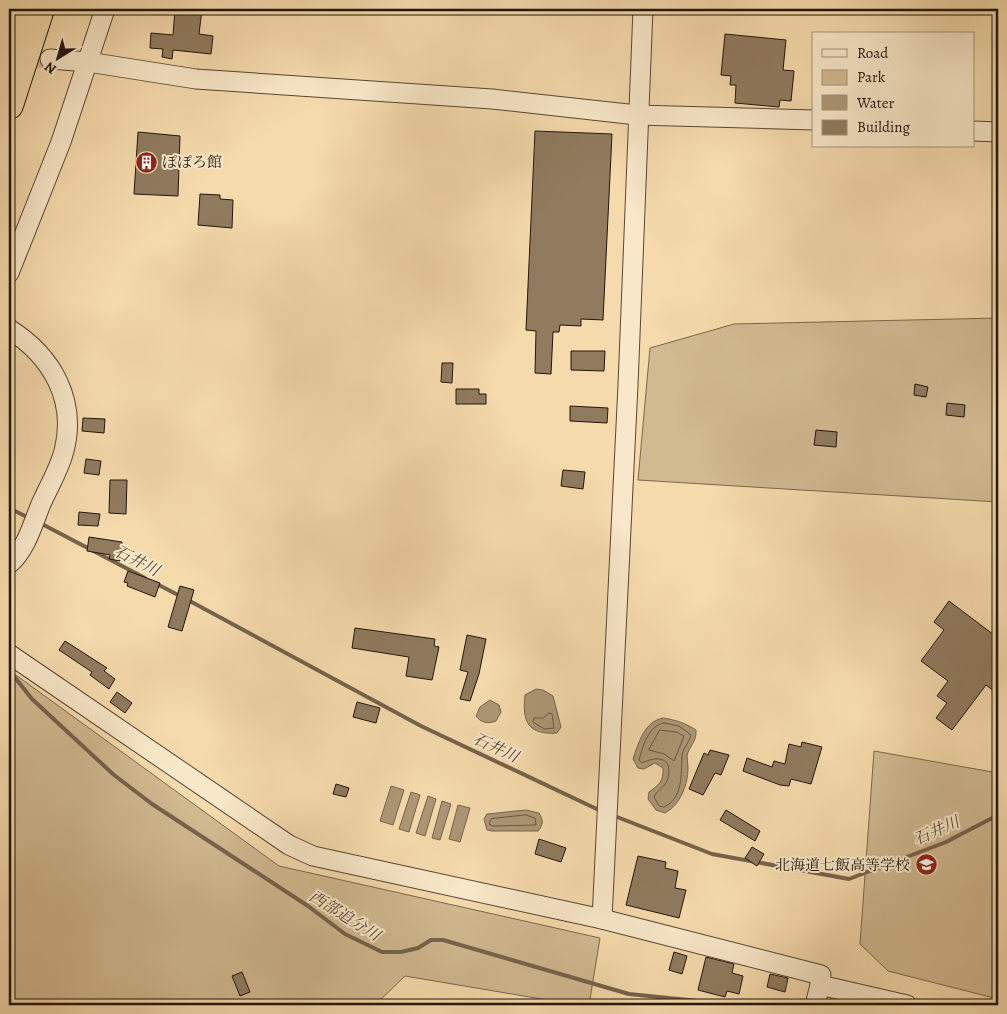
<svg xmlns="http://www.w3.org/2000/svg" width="1007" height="1014" font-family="Alegreya,'Noto Serif JP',serif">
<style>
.green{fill:#d1b990;stroke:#7a674e}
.water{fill:#ad9775;stroke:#75634b}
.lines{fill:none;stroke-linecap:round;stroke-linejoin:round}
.shore{stroke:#685641;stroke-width:1}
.stream{stroke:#75634b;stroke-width:4}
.building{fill:#907b5f;stroke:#22150d}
.minor-tunnel{stroke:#d5bc93;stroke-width:19;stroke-dasharray:19 9;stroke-linecap:butt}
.minor-casing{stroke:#574634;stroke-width:21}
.highway-casing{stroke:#22150d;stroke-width:30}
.minor{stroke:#f8e7c8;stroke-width:19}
.highway{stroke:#f5daab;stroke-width:28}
.labels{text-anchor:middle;stroke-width:4;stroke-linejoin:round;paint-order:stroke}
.poi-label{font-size:15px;fill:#22150d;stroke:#f8e7c8;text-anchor:start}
.water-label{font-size:16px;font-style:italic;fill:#5a4937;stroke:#f8e7c8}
</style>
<rect width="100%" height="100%" fill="#f5daab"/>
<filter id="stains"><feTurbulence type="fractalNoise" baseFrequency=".004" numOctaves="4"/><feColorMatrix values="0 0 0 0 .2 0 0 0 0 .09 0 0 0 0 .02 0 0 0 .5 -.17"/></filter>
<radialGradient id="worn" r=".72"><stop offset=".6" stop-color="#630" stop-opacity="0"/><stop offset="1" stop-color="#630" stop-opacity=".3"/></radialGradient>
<g class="green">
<path d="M998,318V502L638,480L650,348L734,324Z"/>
<path d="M9,670L279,866L600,938L589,1005H577L405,976L375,1005H9Z"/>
<path d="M874,751L998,773V999L888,971L860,944Z"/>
</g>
<g class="water">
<path d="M536,689L543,690L553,696L561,727L557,733C528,735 522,722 525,695Z"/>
<path d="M490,700L499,705L501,712L496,721C488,724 481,723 476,716L480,707Z"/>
<path d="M663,718C676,720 685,723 696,730C697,742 689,746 687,756C687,760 688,764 688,768C688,785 680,805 665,813L656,810L648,799L649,792C659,785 664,781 663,768L655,763L644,769L638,768L633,759C639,742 644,722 663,718Z"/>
<path d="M391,786L404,790L393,825L380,821Z"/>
<path d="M411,792L420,795L409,832L399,829Z"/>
<path d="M428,796L436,799L425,836L416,833Z"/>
<path d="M442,801L451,804L440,840L432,838Z"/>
<path d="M458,805L470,808L460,842L449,839Z"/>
<path d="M526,810L539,813C543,820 544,824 538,831H492L487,830L484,819L487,814Z"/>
</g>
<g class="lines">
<g class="shore">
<path d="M549,713L552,714L554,728L544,729L533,722L534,718H543Z"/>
<path d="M664,723L679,726L691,735C689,743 682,749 682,757C681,774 683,799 664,807L659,806L654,797C657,790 666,787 668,778C673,756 656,756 642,763L639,760C643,746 648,726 664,723Z"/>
<path d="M660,730L676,732L684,736L674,761L664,754L649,750Z"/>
<path d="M526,815L535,818L536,825L493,826L489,824L491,819Z"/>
</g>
<g class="stream">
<path d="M9,508L29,518"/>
<path d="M40,523L145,578"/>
<path d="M155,583L180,596"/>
<path d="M186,599L421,726L601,811"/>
<path d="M9,670L32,699L114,775L152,804L308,906L345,934L382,952H401L418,948L431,940H443L629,994L738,1005"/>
<path d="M612,815L712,854L849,879L946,842L998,815"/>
</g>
</g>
<g class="building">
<path d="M175,9H202L199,34L213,36L211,54L173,50L172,59L162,57L163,49L150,48L151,33L173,35Z"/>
<path d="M725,34L786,40L783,70L794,71L791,101L780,100L779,107L735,103L736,85H730L731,76L721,75Z"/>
<path d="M535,131L612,134L603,320L581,319V326L560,325L559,332H553L551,374L535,373L536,331L526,330Z"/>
<path d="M138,132L180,136L178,196L134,194Z"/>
<path d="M200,194L220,195V199L233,200L232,228L198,225Z"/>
<path d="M571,351H605L604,371L571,370Z"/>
<path d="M442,363H453L452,383L441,382Z"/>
<path d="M915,384L928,387L926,397L914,395Z"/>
<path d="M456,389H479V394H486V404H456Z"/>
<path d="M947,403L965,405L964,417L946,415Z"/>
<path d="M570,406L608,408L607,423L570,421Z"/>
<path d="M83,418L105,419L104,433L82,431Z"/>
<path d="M816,430L837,432L836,447L814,445Z"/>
<path d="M86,459L101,461L99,475L84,473Z"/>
<path d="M563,470L585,472L583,489L561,486Z"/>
<path d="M110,480H127L126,514L109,513Z"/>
<path d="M79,512L100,514L98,526L78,525Z"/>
<path d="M89,537L122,542L120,561L109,559L110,555L87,551Z"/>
<path d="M128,571L160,583L155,597L127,586L128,583L124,582Z"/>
<path d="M180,586L194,590L182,631L168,627Z"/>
<path d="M949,601L998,638V655L992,664L998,669V694L986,685L952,730L936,718L947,703L937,696L948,681L921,661L944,630L934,622Z"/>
<path d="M355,628L435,639L434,646L439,647L432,680L406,676L409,657L352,648Z"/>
<path d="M467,635L486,639L479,674L470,701L460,699L468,672L460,670Z"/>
<path d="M65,641L107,668L104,671L115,679L109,689L90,675L92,672L59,650Z"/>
<path d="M117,692L132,703L125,713L110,702Z"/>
<path d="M357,702L380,708L376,723L353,717Z"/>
<path d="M802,742L822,747L811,784L791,779L789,786L780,785L743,771L747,758L772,767L774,761L785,764L789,744L801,747Z"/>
<path d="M710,750L729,755L721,775L715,773L703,795L689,789L704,753L708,755Z"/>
<path d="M336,784L349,788L346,797L333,794Z"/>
<path d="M726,810L760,831L755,841L720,820Z"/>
<path d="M539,839L566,848L561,862L535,854Z"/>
<path d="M752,847L764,854L757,866L745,858Z"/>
<path d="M638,856L666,862L665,868L678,871L675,888L686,890L679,918L626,905Z"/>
<path d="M674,952L687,956L682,974L669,970Z"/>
<path d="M706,957L734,964L732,973L743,976L739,994L727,991L725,997L698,990Z"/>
<path d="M242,972L250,992L240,996L232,976Z"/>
<path d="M770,974L788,978L785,992L767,987Z"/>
</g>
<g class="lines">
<path class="minor-tunnel" d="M9,56L50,59"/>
<defs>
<g id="minor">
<path d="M50,59L88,62L196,79L492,99L637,115L813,120"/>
<path d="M973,131L998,132"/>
<path d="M9,273L61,142L105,9"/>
<path d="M9,329C52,356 77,400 64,451C59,470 49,486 41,504C33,523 26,550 9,564"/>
<path d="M9,654L289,845L313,856L602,919L821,975L820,985L907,1005"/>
<path d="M602,919L628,385L643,9"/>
<path d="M815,1005L820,985"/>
</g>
<g id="highway">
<path d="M9,37L18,9"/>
<path d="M9,105L40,9"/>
</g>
</defs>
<use href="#minor" class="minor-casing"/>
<use href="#highway" class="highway-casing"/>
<use href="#minor" class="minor"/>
<use href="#highway" class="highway"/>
</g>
<defs>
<symbol id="building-disc" viewBox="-11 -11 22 22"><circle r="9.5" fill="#8f2418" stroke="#f8e7c8"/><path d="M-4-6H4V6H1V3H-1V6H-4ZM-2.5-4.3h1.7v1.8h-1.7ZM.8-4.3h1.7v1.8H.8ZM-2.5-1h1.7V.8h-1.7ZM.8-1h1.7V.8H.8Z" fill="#fff"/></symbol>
<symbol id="school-disc" viewBox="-11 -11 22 22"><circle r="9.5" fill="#8f2418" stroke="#f8e7c8"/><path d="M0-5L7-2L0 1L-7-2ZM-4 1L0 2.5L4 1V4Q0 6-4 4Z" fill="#fff"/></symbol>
</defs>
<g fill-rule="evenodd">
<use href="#building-disc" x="134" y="150" width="25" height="25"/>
<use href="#school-disc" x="914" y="852" width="25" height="25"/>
</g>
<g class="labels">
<g class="poi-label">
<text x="162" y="167">ぽぽろ館</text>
<text x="910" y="870" text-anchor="end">北海道七飯高等学校</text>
</g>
<g class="water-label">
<text transform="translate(137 560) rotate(27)" y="6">石井川</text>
<text transform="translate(496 747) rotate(25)" y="6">石井川</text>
<text transform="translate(936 830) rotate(-24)" y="6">石井川</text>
<text transform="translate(345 915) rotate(32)" y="6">西部追分川</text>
</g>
</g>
<rect width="1007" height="1014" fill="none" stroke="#f5daab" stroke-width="30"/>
<rect x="10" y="10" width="987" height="994" fill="none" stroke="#22150d" stroke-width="2.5"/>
<rect x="15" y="15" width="977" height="984" fill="none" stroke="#22150d"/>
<rect x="812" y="32" width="162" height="115" fill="#f8e7c8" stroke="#a2937d"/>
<rect x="822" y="49" width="25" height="8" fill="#f8e7c8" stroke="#a2937d"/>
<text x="857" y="58" font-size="15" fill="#22150d">Road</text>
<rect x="822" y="70" width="25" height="15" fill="#d1b990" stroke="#a2937d"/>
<text x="857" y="82" font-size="15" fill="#22150d">Park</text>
<rect x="822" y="95" width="25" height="15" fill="#ad9775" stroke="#a2937d"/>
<text x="857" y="108" font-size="15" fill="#22150d">Water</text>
<rect x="822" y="120" width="25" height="15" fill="#907b5f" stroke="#a2937d"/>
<text x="857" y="132" font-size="15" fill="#22150d">Building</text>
<g transform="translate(58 58) rotate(217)" stroke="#f8e7c8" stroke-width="4" paint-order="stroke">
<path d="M0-4L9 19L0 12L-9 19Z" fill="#22150d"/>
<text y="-8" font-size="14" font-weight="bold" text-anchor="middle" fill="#22150d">N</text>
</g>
<rect width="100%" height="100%" filter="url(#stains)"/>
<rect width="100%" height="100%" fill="url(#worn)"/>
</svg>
